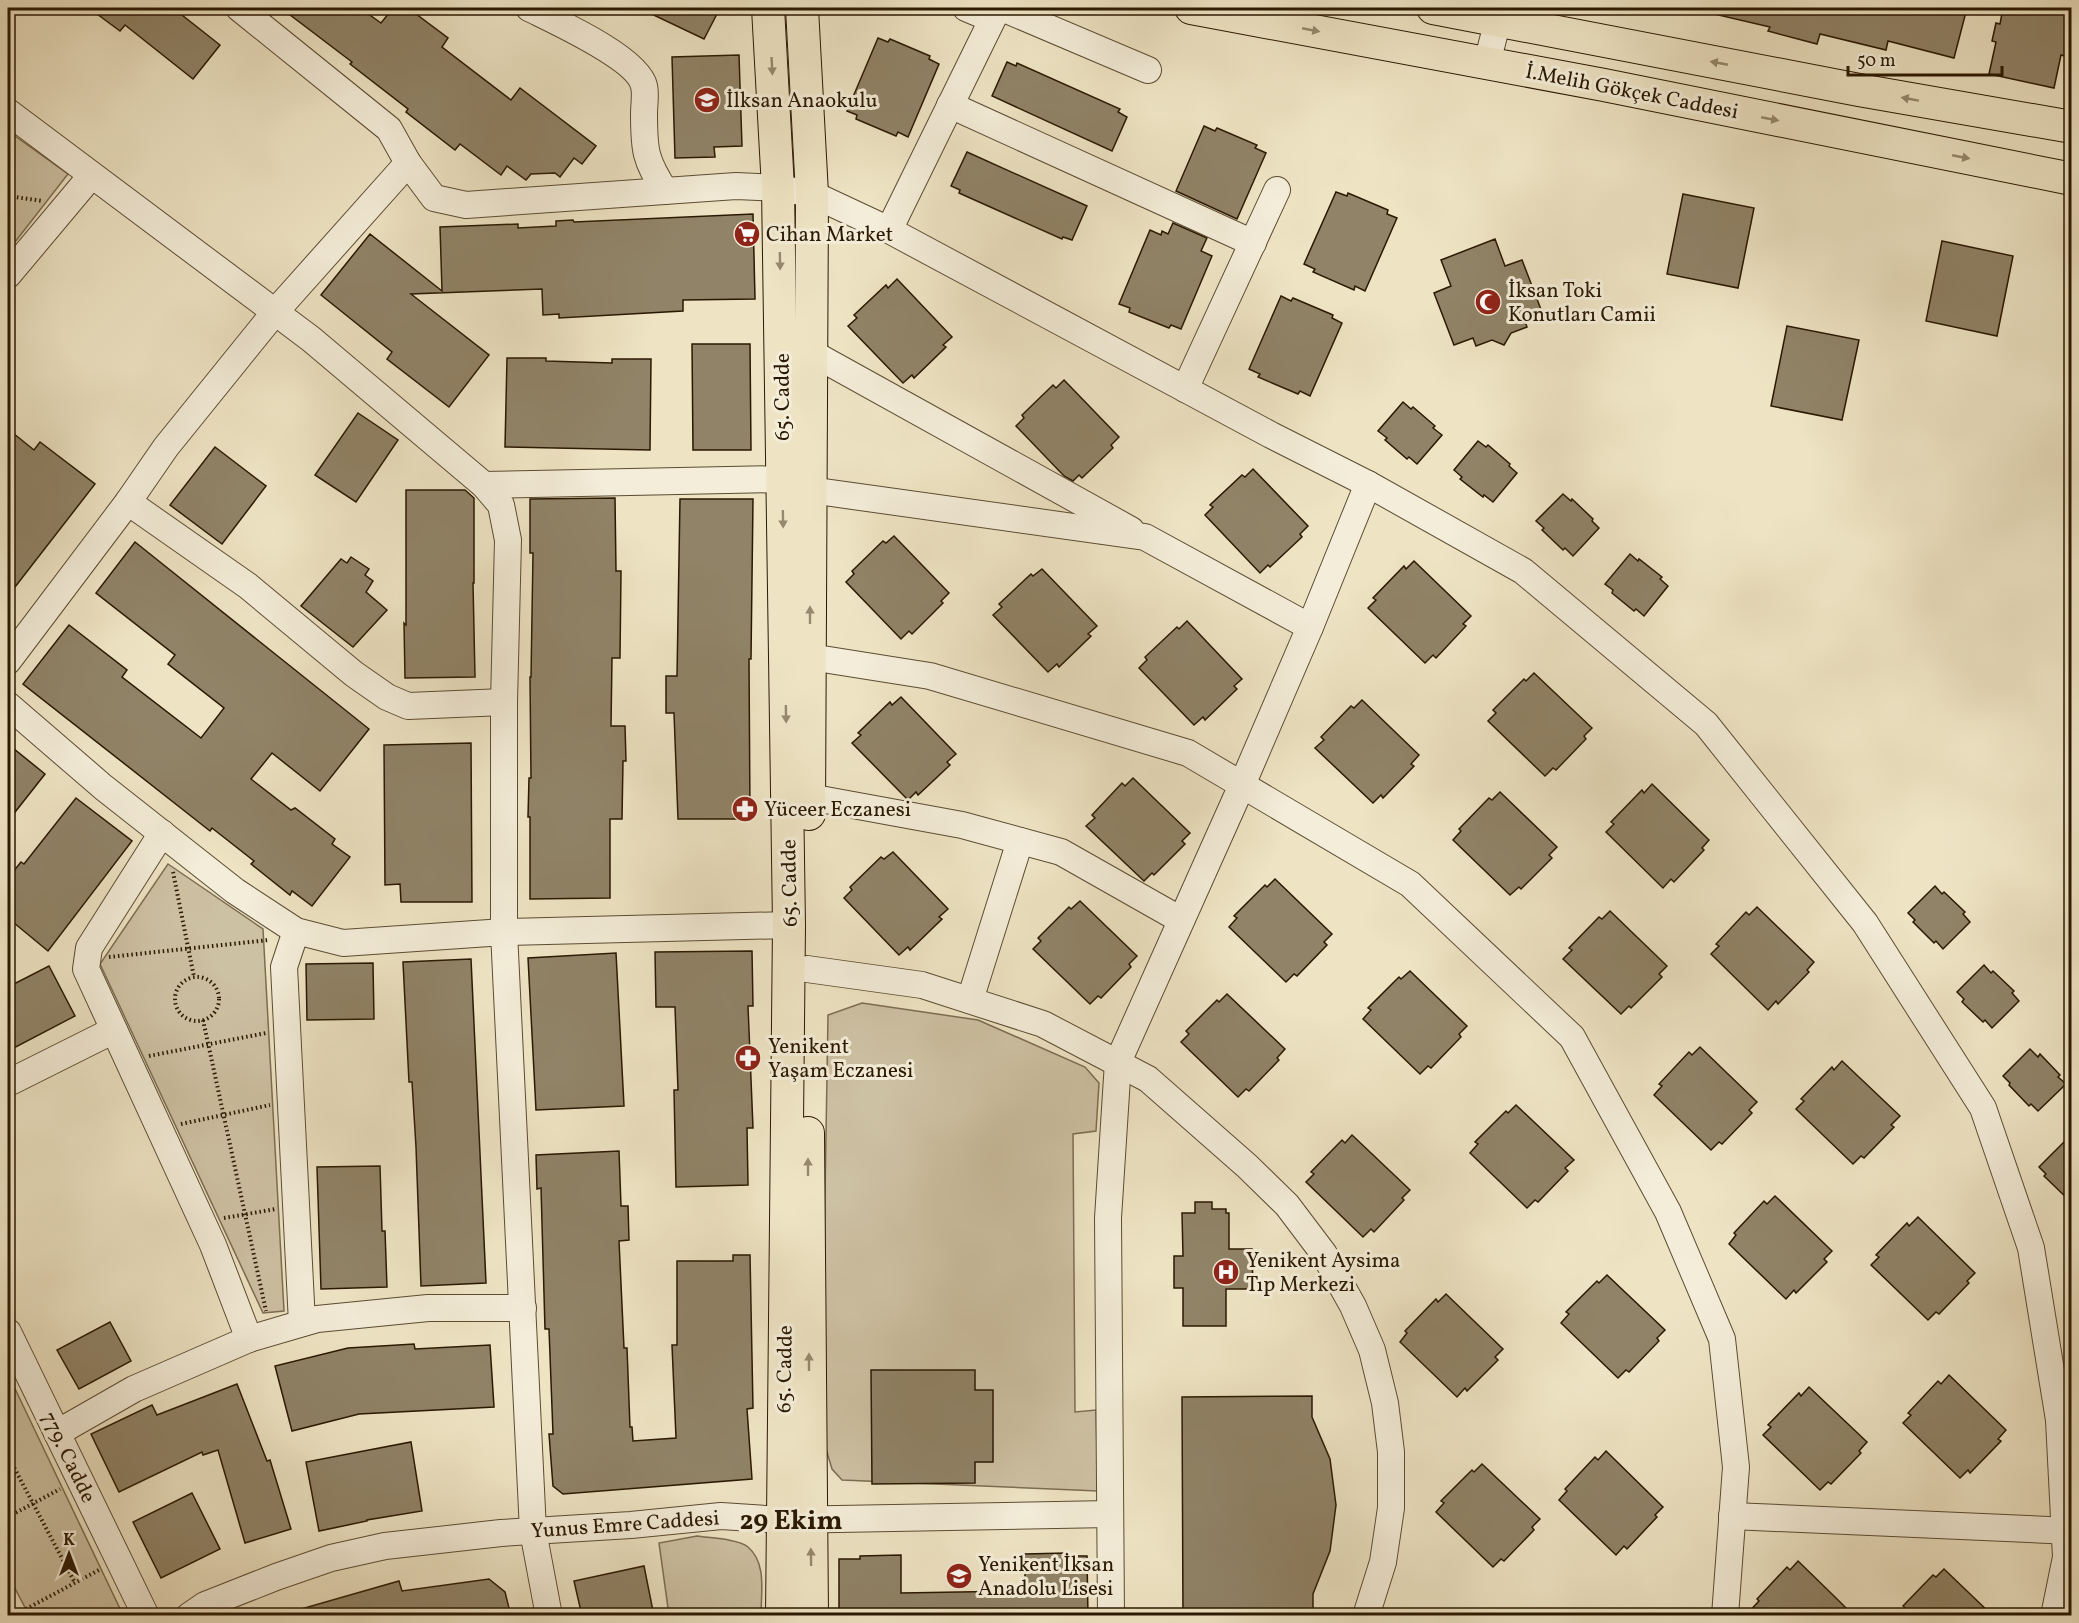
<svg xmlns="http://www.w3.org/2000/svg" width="2079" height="1623" font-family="Vollkorn,serif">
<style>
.green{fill:#cdc1a3;stroke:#7c6d52;stroke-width:1.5}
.building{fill:#908367;stroke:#2a1902;stroke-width:1.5}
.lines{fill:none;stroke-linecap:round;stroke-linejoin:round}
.minor-casing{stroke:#5b4c32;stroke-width:28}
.major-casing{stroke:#2a1902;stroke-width:34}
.path{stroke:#2a1902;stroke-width:4;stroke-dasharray:1.5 3;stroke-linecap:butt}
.minor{stroke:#f4edd9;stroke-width:26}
.major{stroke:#eee4c4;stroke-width:32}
.oneway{fill:#96896d}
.labels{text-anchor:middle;stroke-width:6;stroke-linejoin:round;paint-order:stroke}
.street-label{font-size:21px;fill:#2a1902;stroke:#f4edd9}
.poi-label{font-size:21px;fill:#2a1902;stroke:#f4edd9;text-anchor:start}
.district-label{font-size:27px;font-weight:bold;fill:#2a1902;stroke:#f4edd9}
</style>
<rect width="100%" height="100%" fill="#eee4c4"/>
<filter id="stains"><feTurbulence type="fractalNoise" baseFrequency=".00333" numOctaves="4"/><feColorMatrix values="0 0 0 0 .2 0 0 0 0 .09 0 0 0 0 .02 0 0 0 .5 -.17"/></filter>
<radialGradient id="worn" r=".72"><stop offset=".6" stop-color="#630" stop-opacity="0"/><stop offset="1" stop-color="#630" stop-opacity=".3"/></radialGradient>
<g class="green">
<path d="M8,131L68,174L8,251Z"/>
<path d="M168,864L263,929L284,1311L263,1313L100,964Z"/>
<path d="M862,1003L978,1020L1085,1067L1099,1083L1096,1131L1073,1134L1075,1412L1096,1410L1098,1491L842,1480L832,1469L821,1432L828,1015Z"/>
<path d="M8,1374L123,1615H29L8,1575Z"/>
<path d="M697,1536C710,1538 739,1539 748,1547C767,1563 761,1593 761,1615H669L659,1543Z"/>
</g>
<g class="building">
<path d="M89,8H173L220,45L193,79L125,25L120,31Z"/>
<path d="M281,8H360L381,23L393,8H408L448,38L442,47L511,100L520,88L596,146L582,164L574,158L560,177L555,173L531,174L526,180L507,166L501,175L460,144L455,150L406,112L408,109L350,64L352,62Z"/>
<path d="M639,8H720L704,39Z"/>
<path d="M1715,8H1967L1954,58L1888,41L1886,50L1820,34L1817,44L1768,31L1770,27L1714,14Z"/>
<path d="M2003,8H2071L2065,37L2068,38L2065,56L2061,55L2054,88L1989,74L1996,42L1992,41L1996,23L2000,24Z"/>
<path d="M878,38L888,42L890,39L930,56L929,59L939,64L908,137L898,132L896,136L856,119L857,115L847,111Z"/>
<path d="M739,55L742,146L714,147L715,157L675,158L672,57Z"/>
<path d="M1007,62L1016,66L1017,63L1120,109L1118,112L1127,117L1112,151L992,96Z"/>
<path d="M1204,126L1215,131L1217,128L1257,145L1255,148L1266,153L1237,219L1176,191Z"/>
<path d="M967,152L1087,206L1072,240L1063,237L1062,239L959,193L960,190L951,186Z"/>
<path d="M1336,192L1347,196L1348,193L1388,210L1387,214L1397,218L1365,291L1355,286L1354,290L1313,272L1315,269L1304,264Z"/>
<path d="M1683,194L1754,208L1738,288L1667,274Z"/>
<path d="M753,214L755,299L683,300V311L559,318V314L543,315L542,289L411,294L489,355L449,407L387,359L392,352L321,295L370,234L442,291L440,227L518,224V228L556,226V221L573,220L574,222Z"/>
<path d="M1173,223L1207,238L1201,251L1212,256L1181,329L1171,325L1169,328L1129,312L1130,308L1119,304L1150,230L1161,235L1162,231L1168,234Z"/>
<path d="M1495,239L1505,266L1522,260L1542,312L1524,318L1527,327L1511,333L1504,345L1492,340L1476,346L1473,338L1454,345L1434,293L1451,286L1441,260Z"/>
<path d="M1942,241L2013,256L1997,336L1926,321Z"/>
<path d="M897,279L952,337L943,345L946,347L914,378L912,375L903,383L848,326L857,318L854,315L886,285L888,288Z"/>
<path d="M1281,296L1291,301L1293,298L1333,315L1332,318L1342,323L1310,396L1300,391L1298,394L1258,377L1260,374L1249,369Z"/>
<path d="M1787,326L1859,340L1842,420L1771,406Z"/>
<path d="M692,344H750L751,450H693Z"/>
<path d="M507,358H546V361L612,363V359H651L650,450L505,447Z"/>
<path d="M1064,380L1119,437L1111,445L1113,448L1082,478L1079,475L1073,481L1064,476L1016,426L1024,418L1022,415L1053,385L1056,388Z"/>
<path d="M1403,402L1411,409L1413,407L1435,426L1433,428L1442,435L1417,464L1409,457L1407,459L1385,440L1387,438L1378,431Z"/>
<path d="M358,413L398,440L356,502L315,475Z"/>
<path d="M8,429L34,450L40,442L95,484L8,596Z"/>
<path d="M1478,441L1486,447L1488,445L1510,464L1509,466L1517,473L1493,502L1484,495L1483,497L1460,479L1462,477L1454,470Z"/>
<path d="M215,447L266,486L222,544L170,505Z"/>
<path d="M1253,469L1308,526L1300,534L1302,537L1270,567L1268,565L1260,573L1205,515L1213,507L1210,505L1242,475L1245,477Z"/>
<path d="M406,490H465L474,498V583H473L475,677L405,678L404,623L406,625Z"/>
<path d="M1563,494L1571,501L1572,499L1593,519L1592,521L1599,528L1573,556L1565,548L1563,550L1542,530L1544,528L1536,521Z"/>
<path d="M615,498L616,571H621L620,658H612L611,726H625L626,761H623L622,819H610V898L530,899V817H528L529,778H531L530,677H531L533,553H530V499Z"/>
<path d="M680,499H753L751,659H749L750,819H678L674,713H666V676H677Z"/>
<path d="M894,536L949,593L941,601L943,603L912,634L909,631L901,639L846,582L854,574L852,571L883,541L886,543Z"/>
<path d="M135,542L369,729L320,791L272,753L251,779L291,810L295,808L335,839L332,844L350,857L312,906L292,891L290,895L251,864L254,861L212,828L210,831L23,684L69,625L127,670L122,677L201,738L224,708L168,664L175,655L96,593Z"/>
<path d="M1630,554L1638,561L1639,559L1662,577L1660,579L1668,586L1644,616L1636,609L1634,611L1612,593L1613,590L1605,584Z"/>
<path d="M351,557L369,569L365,575L373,581L366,592L387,610L353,647L301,606L341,559L347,563Z"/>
<path d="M1414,561L1471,616L1463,624L1466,626L1436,658L1433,655L1425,663L1368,608L1376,600L1373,598L1404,566L1406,569Z"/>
<path d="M1042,569L1097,626L1088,634L1091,636L1059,667L1057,664L1048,672L993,615L1002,607L999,604L1031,574L1033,576Z"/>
<path d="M1187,621L1242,679L1234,686L1237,689L1205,720L1203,717L1194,725L1139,668L1147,660L1145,657L1177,627L1179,629Z"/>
<path d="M1534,673L1592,728L1584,736L1586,739L1556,770L1553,768L1545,776L1488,721L1496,713L1493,710L1524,679L1526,681Z"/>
<path d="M901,697L956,754L947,762L950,765L918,795L916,792L908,800L852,743L861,735L858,733L890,702L892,705Z"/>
<path d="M1362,700L1419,755L1411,764L1414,766L1383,798L1381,795L1373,803L1315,748L1324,740L1321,737L1351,706L1354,708Z"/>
<path d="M471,743L472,902H401L400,884L385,885L384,745Z"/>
<path d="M8,744L45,774L8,821Z"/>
<path d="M1133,778L1190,833L1182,841L1185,844L1154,875L1152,873L1144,881L1086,826L1095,818L1092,815L1122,783L1125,786Z"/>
<path d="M1652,784L1709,840L1702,848L1704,850L1674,882L1671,879L1663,888L1606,832L1614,824L1611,822L1642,790L1644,793Z"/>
<path d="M1500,792L1557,847L1549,855L1552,858L1521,889L1519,887L1510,895L1453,840L1461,831L1459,829L1489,798L1492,800Z"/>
<path d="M76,798L132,841L48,951L8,918V878L21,862L24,864Z"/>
<path d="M893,852L948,909L939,917L942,919L910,950L908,947L899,955L844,898L852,890L850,887L881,857L884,859Z"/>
<path d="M1275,879L1332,934L1324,942L1327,945L1297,976L1294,974L1286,982L1229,927L1237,918L1234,916L1265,885L1267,887Z"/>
<path d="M1935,886L1942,894L1944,892L1965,912L1963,914L1970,922L1943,949L1936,941L1934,943L1913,922L1915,920L1908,913Z"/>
<path d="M1080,901L1137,956L1129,964L1131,967L1101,998L1098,996L1090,1004L1033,949L1041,941L1038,938L1069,907L1071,909Z"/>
<path d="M1757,907L1814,962L1807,970L1809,972L1778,1004L1776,1001L1768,1010L1711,954L1719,946L1716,944L1746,912L1749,915Z"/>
<path d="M1610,911L1667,966L1659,974L1662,977L1631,1008L1629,1006L1621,1014L1563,959L1572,950L1569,948L1599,917L1602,919Z"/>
<path d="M752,951L753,1006H748L753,1128H747L748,1185L676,1187L674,1090H678L675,1007H656L655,952Z"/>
<path d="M616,953L624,1106L536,1110L528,958Z"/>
<path d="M471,959L486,1283L421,1286L416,1147L412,1082H409L403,962Z"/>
<path d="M373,963L374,1019L307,1020L306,964Z"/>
<path d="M1984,965L1991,973L1993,971L2014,991L2012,993L2019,1001L1992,1028L1985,1020L1983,1022L1962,1002L1964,999L1957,992Z"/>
<path d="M49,966L75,1016L8,1051V987Z"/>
<path d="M1410,971L1467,1026L1459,1034L1461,1037L1431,1068L1428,1066L1420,1074L1363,1019L1371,1010L1368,1008L1399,977L1401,979Z"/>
<path d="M1227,994L1285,1049L1277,1058L1279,1060L1249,1091L1246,1089L1238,1097L1181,1042L1189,1034L1186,1031L1217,1000L1219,1002Z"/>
<path d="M1700,1047L1757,1102L1749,1110L1752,1113L1722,1144L1719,1142L1711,1150L1654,1095L1662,1086L1659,1084L1689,1052L1692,1055Z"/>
<path d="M2030,1049L2038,1057L2040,1054L2060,1075L2058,1077L2066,1084L2038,1111L2031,1104L2029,1106L2009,1085L2010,1083L2003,1076Z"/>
<path d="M1842,1061L1900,1116L1891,1125L1894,1127L1864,1158L1861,1156L1853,1164L1796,1109L1804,1101L1801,1099L1832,1067L1834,1070Z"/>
<path d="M1516,1105L1574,1160L1565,1168L1568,1171L1538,1202L1535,1200L1527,1208L1470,1153L1478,1144L1475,1142L1506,1111L1508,1113Z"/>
<path d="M2072,1134V1203L2044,1176L2046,1174L2039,1167Z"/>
<path d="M1352,1135L1410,1190L1402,1198L1404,1200L1374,1232L1371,1229L1363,1237L1306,1182L1314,1174L1311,1172L1342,1140L1345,1143Z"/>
<path d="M619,1151L621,1206H628L629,1240L619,1241L624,1348H627L630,1427H632L633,1441L676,1438L672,1345H677V1261H733V1255H750L753,1408L747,1409L752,1479L563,1494L553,1486L549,1434H553L549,1329H545L541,1188L537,1189L536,1155Z"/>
<path d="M380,1166L382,1231H385L387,1287L321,1289L317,1167Z"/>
<path d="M1775,1196L1832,1251L1824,1259L1827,1262L1796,1293L1794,1290L1786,1299L1729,1244L1736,1235L1734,1233L1764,1201L1767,1204Z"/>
<path d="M1195,1202H1212V1209H1226V1213H1229V1249H1252L1253,1289H1226V1326H1183V1288H1174V1256H1183L1182,1213H1195Z"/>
<path d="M1918,1217L1975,1273L1967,1281L1969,1283L1939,1314L1936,1312L1928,1320L1871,1265L1879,1257L1876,1255L1907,1223L1909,1226Z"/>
<path d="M1607,1275L1665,1330L1657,1338L1659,1341L1629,1372L1626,1370L1618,1378L1561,1323L1569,1314L1566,1312L1597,1281L1599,1283Z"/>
<path d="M1446,1294L1503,1349L1495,1357L1498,1360L1467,1391L1465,1388L1457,1397L1400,1342L1407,1333L1405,1331L1436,1299L1438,1302Z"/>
<path d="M110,1322L131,1361L79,1389L57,1350Z"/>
<path d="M414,1344L415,1349L490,1345L494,1407L359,1414L292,1431L275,1366L348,1348Z"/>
<path d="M871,1370H975V1390H993V1462H975V1483L872,1484Z"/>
<path d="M1949,1375L2006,1430L1998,1439L2001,1441L1970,1473L1968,1470L1960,1478L1903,1423L1911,1415L1908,1413L1938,1381L1941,1384Z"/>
<path d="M237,1384L267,1461L270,1460L291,1529L245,1543L218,1450L203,1455L202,1452L119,1492L91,1434L152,1405L157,1415Z"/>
<path d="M1809,1387L1867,1442L1859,1451L1861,1453L1831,1484L1828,1482L1820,1490L1763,1435L1771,1427L1768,1425L1799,1393L1801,1396Z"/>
<path d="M1312,1396V1417L1330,1459L1336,1505L1330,1551L1313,1594V1614L1183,1615L1182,1397Z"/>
<path d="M411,1442L422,1511L367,1520V1521L319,1531L306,1462Z"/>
<path d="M1606,1451L1663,1507L1655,1515L1657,1517L1627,1549L1624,1546L1616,1555L1559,1500L1567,1491L1565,1489L1595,1457L1598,1460Z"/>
<path d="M1482,1464L1540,1519L1532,1527L1534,1530L1504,1561L1501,1559L1493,1567L1436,1512L1444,1503L1441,1501L1472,1470L1474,1472Z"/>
<path d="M192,1493L220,1549L161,1578L133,1522Z"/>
<path d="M1066,1553V1556H1087L1088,1616H839V1559H860V1556L901,1555V1593L1025,1591V1554Z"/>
<path d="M1798,1561L1835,1597L1854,1616H1745L1759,1601L1757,1599L1787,1567L1790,1570Z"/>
<path d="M644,1566L654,1616H582L574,1581Z"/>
<path d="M1944,1569L1993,1616H1914L1903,1606L1933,1575L1936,1577Z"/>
<path d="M489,1579L505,1592L511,1616H294V1611L399,1581L402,1591Z"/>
</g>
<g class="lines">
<defs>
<g id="minor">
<path d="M239,8L389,129L408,163L434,198L466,205L736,186L778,188L812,194L889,230L1271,435L1368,484L1523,571L1706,724L1865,923L1983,1108L2031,1248L2059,1420L2066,1557L2054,1616"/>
<path d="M529,8C555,21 638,58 644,86C646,94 644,105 644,114C644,150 645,160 665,191"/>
<path d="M966,8L992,19"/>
<path d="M1002,8L1148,70"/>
<path d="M1487,63L1501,8"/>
<path d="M950,105L1253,243"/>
<path d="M8,112L311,339L484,485L501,505L508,540L504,702V932L533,1531L549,1616"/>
<path d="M889,230L998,8"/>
<path d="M8,275L91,176"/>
<path d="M810,352L1131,530"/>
<path d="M1185,389L1277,190"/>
<path d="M484,485L782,479"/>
<path d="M810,490L1145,537L1310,627"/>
<path d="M128,502L248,586L354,674L387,697L408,706L504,702"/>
<path d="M810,657L930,676L1188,753L1410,884L1572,1037L1668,1212L1722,1339L1736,1467L1725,1616"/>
<path d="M8,661L128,502L166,447L275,312L408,163"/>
<path d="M8,705L103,787L235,891L296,931L343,943L504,932L789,925"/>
<path d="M809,797L962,825L1061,852L1181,920"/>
<path d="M162,833L89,948L86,969L213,1245L249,1339"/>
<path d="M296,931L284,967L302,1323"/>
<path d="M807,969L922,985L1043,1024L1148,1079L1247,1166L1287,1205L1324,1254L1353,1306L1372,1350L1385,1403L1391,1452V1508L1383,1562L1366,1616"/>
<path d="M970,1000L1020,841"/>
<path d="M8,1083L114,1030"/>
<path d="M8,1332L146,1616"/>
<path d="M57,1433L134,1389L249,1339L317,1319L428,1308H523"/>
<path d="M1732,1516L2072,1531"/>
<path d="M189,1616L205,1605L276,1577L331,1558L385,1546L501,1533L631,1525L721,1516L782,1520L1110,1514"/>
<path d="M1111,1616L1108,1218L1118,1062L1242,785L1310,627L1368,484"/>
</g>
<g id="major">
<path d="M768,8L778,188L789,925L782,1616"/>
<path d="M802,8L812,194L809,814"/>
<path d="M1191,8L1604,85L2072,179"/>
<path d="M1433,8L1859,90L2072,127"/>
<path d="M808,1133L812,1616"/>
</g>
</defs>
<use href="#minor" class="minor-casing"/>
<use href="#major" class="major-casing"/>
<g class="path">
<path d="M8,186V198"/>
<path d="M8,196L43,201"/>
<path d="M173,872L194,977"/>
<path d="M109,957L269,940"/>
<circle cx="197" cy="999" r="22"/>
<path d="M203,1020L266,1311"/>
<path d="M149,1056L266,1033"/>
<path d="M181,1124L270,1105"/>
<path d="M224,1218L276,1209"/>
<path d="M8,1402V1414"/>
<path d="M8,1456L75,1583"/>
<path d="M8,1517L60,1489"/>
<path d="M26,1609L99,1570"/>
</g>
<use href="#minor" class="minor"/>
<use href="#major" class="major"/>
</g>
<defs><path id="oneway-solid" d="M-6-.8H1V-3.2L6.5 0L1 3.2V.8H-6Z" transform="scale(1.5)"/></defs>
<g class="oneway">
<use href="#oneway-solid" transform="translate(1311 30) rotate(11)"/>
<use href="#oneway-solid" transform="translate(1719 63) rotate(-169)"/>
<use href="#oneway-solid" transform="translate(772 66) rotate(87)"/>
<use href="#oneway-solid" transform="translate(1910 99) rotate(-170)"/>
<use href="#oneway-solid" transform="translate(1770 119) rotate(11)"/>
<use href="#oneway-solid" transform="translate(1961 157) rotate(11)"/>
<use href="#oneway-solid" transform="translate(780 261) rotate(89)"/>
<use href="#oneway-solid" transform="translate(783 519) rotate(89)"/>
<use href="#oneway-solid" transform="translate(810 615) rotate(-90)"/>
<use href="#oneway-solid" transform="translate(786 714) rotate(89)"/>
<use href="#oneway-solid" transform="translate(808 1167) rotate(-90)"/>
<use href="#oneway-solid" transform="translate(809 1362) rotate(-90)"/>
<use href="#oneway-solid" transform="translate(811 1557) rotate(-91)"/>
</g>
<defs>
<symbol id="school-disc" viewBox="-11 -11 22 22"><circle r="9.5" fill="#8f2418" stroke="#f4edd9"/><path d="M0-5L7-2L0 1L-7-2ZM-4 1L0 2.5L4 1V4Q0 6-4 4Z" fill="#fff"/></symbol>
<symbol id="supermarket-disc" viewBox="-11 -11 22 22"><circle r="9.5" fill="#8f2418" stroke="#f4edd9"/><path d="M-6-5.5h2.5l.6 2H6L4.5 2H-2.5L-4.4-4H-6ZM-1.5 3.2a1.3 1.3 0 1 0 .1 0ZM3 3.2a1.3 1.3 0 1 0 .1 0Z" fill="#fff"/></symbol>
<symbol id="mosque-disc" viewBox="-11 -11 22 22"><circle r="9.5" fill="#8f2418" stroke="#f4edd9"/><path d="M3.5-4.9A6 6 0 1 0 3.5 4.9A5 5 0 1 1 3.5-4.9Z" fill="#fff"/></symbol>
<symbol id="pharmacy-disc" viewBox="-11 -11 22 22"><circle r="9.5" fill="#8f2418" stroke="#f4edd9"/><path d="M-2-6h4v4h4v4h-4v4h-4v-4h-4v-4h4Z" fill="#fff"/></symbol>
<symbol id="hospital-disc" viewBox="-11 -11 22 22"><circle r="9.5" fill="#8f2418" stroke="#f4edd9"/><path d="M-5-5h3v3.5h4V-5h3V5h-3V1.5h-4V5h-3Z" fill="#fff"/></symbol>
</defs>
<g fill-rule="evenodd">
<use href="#school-disc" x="692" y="85" width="30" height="30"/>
<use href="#supermarket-disc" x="732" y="219" width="30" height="30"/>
<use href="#mosque-disc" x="1473" y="287" width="30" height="30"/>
<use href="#pharmacy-disc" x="730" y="794" width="30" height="30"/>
<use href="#pharmacy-disc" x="733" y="1043" width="30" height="30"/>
<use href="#hospital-disc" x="1211" y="1257" width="30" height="30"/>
<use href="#school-disc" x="944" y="1561" width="30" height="30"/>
</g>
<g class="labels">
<g class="street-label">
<text transform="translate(1632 91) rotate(11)" y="7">İ.Melih Gökçek Caddesi</text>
<text transform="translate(782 397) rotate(-90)" y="7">65. Cadde</text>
<text transform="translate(789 883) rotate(-91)" y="7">65. Cadde</text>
<text transform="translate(784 1369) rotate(-89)" y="7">65. Cadde</text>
<text transform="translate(69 1457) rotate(64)" y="7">779. Cadde</text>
<text transform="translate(625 1524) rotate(-4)" y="7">Yunus Emre Caddesi</text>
</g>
<g class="poi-label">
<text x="726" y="107">İlksan Anaokulu</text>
<text x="766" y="241">Cihan Market</text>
<text x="1508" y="297">İksan Toki<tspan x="1508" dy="24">Konutları Camii</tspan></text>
<text x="764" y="816">Yüceer Eczanesi</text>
<text x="768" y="1053">Yenikent<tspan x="768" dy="24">Yaşam Eczanesi</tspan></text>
<text x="1246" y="1267">Yenikent Aysima<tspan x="1246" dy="24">Tıp Merkezi</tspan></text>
<text x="978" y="1571">Yenikent İksan<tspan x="978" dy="24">Anadolu Lisesi</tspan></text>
</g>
<g class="district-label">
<text x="791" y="1529">29 Ekim</text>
</g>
</g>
<rect width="2079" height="1623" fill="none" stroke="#eee4c4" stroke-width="30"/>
<rect x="9" y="9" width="2061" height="1605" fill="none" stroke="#2a1902" stroke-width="3"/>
<rect x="15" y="15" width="2049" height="1593" fill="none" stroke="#2a1902" stroke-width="1.5"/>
<g transform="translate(69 1554)" stroke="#f4edd9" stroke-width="4.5" paint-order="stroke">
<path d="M0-4.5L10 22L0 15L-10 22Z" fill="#2a1902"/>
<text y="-9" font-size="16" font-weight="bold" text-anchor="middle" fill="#2a1902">K</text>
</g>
<path d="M1848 66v9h154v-9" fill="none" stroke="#2a1902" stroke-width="3"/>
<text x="1857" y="66" font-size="18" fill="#2a1902" stroke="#f4edd9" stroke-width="4.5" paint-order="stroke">50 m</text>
<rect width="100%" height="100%" filter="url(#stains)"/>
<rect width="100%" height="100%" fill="url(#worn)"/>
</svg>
